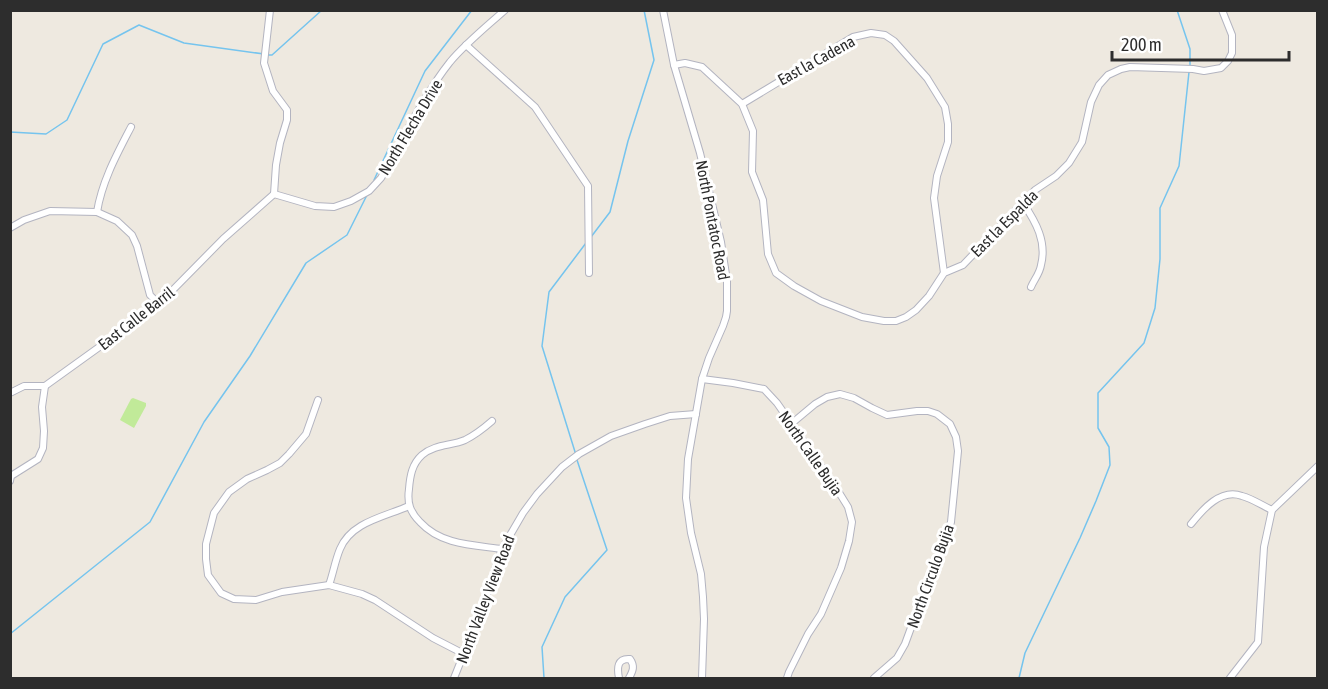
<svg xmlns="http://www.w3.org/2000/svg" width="1328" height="689" font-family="'Asap Condensed',sans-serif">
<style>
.pitch{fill:#c1ea99}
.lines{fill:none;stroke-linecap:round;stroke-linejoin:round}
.stream{stroke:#75c4ee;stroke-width:1.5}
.minor-casing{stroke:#b3b4c0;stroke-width:8}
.minor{stroke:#fff;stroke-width:6}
.labels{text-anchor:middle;stroke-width:6;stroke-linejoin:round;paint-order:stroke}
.street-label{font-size:16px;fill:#2d2d2d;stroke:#fff}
</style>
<rect width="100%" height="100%" fill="#eee9e0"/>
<path class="pitch" d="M133,398L146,403V406L134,428L120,420L131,399Z"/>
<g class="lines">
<g class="stream">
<path d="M1177,10L1190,49V67"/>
<path d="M268,55H272L322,10"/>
<path d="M10,132L46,134L67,120L103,44L139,25L184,43L264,54"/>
<path d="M374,180L425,71L472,10"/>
<path d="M591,237L610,212L628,141L654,60L644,10"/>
<path d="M576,455L542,346L549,292L586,243"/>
<path d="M10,634L150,522L204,422L250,356L306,263L347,235L367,195"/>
<path d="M544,678L542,647L565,597L607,550L577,460"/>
<path d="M1019,678L1025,653L1080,538L1096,501L1110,465L1109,447L1098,428V393L1144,343L1155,308L1160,259V208L1179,166L1189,72"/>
</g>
<defs>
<g id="minor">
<path d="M270,10L264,63L273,91L287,110V120L280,143L276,165L274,194L315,206L334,207L351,201L369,191L381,178C403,140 423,96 450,62C466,43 486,27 505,10"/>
<path d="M663,10L674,65L700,153L721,242L727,281V311L726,317L723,326L709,358L702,379L688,459L686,498L691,533L701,574L703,597L704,619L702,678"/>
<path d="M466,45L535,107L588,186L589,273"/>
<path d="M674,65L685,63L702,67L742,104L753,131L752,172L763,200L768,254L776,273L794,286L821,301L862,317L884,321H896L906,317L916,310L929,296L944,273L963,265L1035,190L1056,176L1069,163L1082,142L1091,102L1099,85L1108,75L1121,69L1130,67L1193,69L1204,71L1221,68L1228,61L1232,53V35L1222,10"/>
<path d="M742,104L853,37L871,33L885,35L894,41L927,78L945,107L948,124V142L937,176L934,198L944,273"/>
<path d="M1023,203C1036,222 1047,242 1041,265C1040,273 1034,280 1031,287"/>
<path d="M97,212C102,181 117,154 131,127"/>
<path d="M10,228L24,220L50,211L97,212L117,221L132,235L137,246L150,295L159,304"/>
<path d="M702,379L733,383L764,389L777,403L835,486L848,507L852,522L849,541L841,568L821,614L808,634L789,672L787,678"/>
<path d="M10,393L24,386H45L159,304L223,239L274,194"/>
<path d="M318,400L306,434L289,454L280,463L267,470L247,479L229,492L214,513L206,544V559L208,575L221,593L234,599L256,600L282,592L329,585L362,594L375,600L433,638L464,654"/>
<path d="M492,421C484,428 475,435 465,440C451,446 435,444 422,455C412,464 410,476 409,489C407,503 410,512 420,522C441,545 473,545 502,549"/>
<path d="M791,424L815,404L827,397L840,394L854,398L872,408L887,415L917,411H928L937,414L950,424L956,437L958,451L953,502L951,522L946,538L934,565L905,644L897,658L874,678"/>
<path d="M10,481L11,476L38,459L43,448L44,431L42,407L45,386"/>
<path d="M1191,524C1203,509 1221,488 1242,496C1253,499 1263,506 1272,510"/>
<path d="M329,585C333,574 335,561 340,549C351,522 384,517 409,506"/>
<path d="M454,678L483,606L502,549L523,513L537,494L562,467L579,454L611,436L645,424L670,416L696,414"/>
<path d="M619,678C617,668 617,658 630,659C635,666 633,671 629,678"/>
<path d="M1230,678L1258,642L1264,547L1272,510L1318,466"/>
</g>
</defs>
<use href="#minor" class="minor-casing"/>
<use href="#minor" class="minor"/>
</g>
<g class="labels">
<g class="street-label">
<text transform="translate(816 60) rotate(-29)" y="6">East la Cadena</text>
<text transform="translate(410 127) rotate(-59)" y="6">North Flecha Drive</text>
<text transform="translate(713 220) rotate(79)" y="6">North Pontatoc Road</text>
<text transform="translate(1004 223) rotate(-45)" y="6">East la Espalda</text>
<text transform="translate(136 318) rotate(-38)" y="6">East Calle Barril</text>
<text transform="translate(811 453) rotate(55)" y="6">North Calle Bujia</text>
<text transform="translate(930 576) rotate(-70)" y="6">North Circulo Bujia</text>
<text transform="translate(485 599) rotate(-69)" y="6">North Valley View Road</text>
</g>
</g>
<rect width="1328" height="689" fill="none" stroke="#2d2d2d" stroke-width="24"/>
<path d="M1112 51v9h177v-9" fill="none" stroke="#2d2d2d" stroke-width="3"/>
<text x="1121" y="51" font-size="18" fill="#2d2d2d" stroke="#ffffff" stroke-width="4.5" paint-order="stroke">200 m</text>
</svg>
